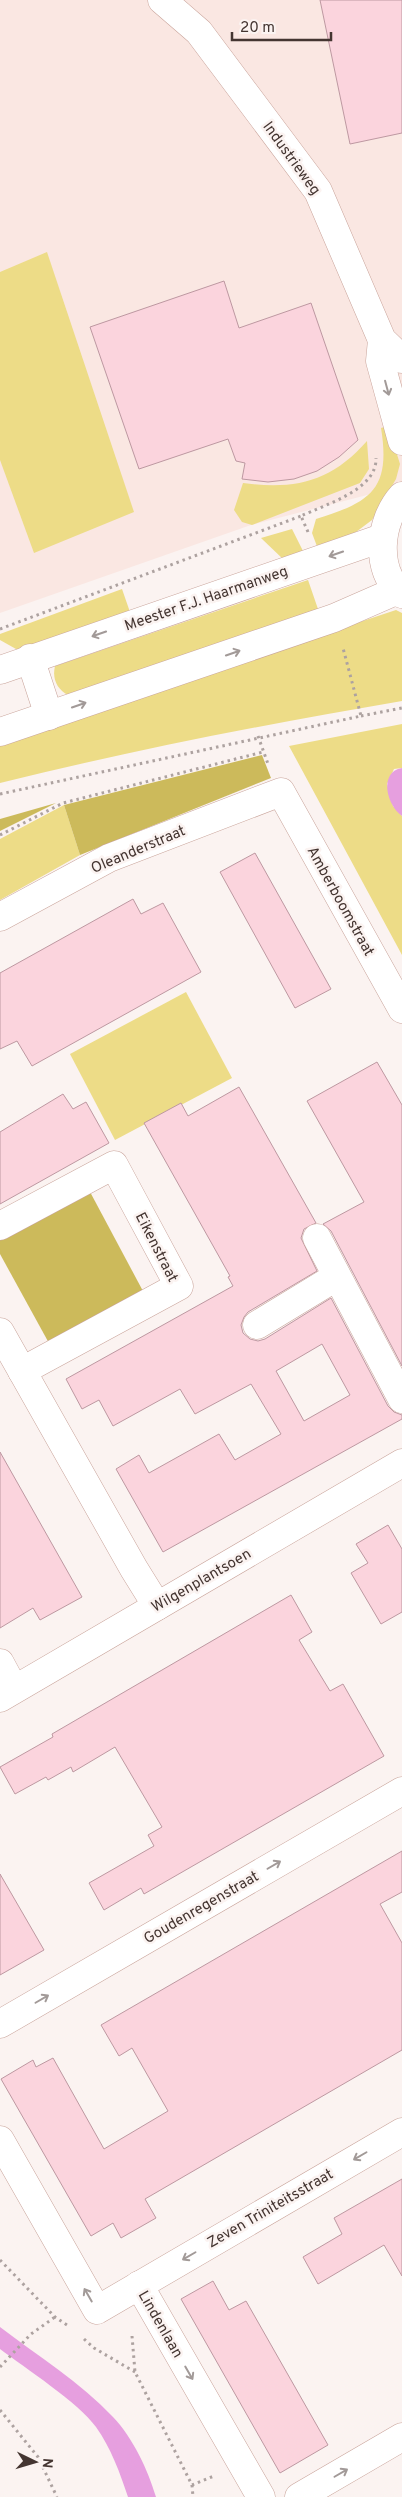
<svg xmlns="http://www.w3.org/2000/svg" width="402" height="2497" font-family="Overpass,sans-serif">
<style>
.built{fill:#fae7e2}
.green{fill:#eddc87}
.forest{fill:#ccba5b}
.water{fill:#e69fdf}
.building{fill:#fbd4dd;stroke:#bd98a1;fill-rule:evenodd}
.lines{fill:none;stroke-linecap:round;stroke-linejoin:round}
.minor-casing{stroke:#c9a49b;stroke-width:29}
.major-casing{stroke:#c9a49b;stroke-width:29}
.path{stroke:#ada2a0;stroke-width:3;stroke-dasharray:2.5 4;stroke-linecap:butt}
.minor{stroke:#fff;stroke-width:28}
.major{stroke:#fff;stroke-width:28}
.oneway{stroke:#a29a98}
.labels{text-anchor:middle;stroke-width:5;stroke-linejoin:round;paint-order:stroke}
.street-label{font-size:15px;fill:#443531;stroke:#fbf3f1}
</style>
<rect width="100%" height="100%" fill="#fbf3f1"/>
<path class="built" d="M0,0H402V486L251,525L0,613Z"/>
<g class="green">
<path d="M47,252L134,512L34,553L0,460V272Z"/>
<path d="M388,426L400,464L396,479L372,520L348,538L318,549L312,533L316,519C371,502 391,489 381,428Z"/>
<path d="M367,441L369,469L360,483L252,525L242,522L234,510L243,483C295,490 331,482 367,441Z"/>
<path d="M292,529L304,553L284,560L261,538Z"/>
<path d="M308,580L318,609L68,695C57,689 52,679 55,666Z"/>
<path d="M122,589L131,615L29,650L16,649L0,640V634Z"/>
<path d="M396,610L402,613V701C267,724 133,750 0,783V741Z"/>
<path d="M402,724V768L394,769L387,784L393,806L402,816V955L289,746Z"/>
<path d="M64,805L80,855L0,900V839Z"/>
<path d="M186,992L232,1078L115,1140L70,1054Z"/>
</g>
<g class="forest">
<path d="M262,755L271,778L80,855L64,805Z"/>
<path d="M56,803L0,831V819Z"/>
<path d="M89,1190L144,1293L50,1345L0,1254V1240Z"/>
</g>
<g class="water">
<path d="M402,768V816C387,806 378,772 402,768Z"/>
<path d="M0,2327C38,2356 80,2382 113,2417C133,2438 148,2470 156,2497H128C120,2473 111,2448 96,2427C79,2403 25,2368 0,2349Z"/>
</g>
<g class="building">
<path d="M320,0H402V133L350,144Z"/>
<path d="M224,281L239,328L311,303L358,440L339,457L317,471L294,479L268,482L242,479L245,463L236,461L228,439L139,469L90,327Z"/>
<path d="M255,853L331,989L295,1008L220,872Z"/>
<path d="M133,899L141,914L163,903L201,972L32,1066L17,1041L0,1049V973Z"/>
<path d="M377,1062L402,1105V1366L331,1231L323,1224L364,1202L307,1101Z"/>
<path d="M239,1087L316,1223L304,1229L301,1238L317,1271L248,1312L244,1317L241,1325L243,1333L250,1339L258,1341L265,1339L331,1298L388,1406L394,1412L402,1415V1419L163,1552L116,1469L139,1455L149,1473L219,1434L235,1460L281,1434L251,1384L195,1414L180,1389L113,1426L99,1400L82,1409L66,1379L233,1286L228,1277L230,1276L144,1123L181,1103L188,1116ZM322,1344L350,1395L304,1421L276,1371Z"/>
<path d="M63,1094L73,1109L86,1102L109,1143L0,1204V1132Z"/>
<path d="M0,1452L82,1597L40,1620L33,1608L0,1628Z"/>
<path d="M388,1525L402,1549V1612L381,1624L351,1573L368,1563L356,1544Z"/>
<path d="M291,1595L312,1632L299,1640L330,1691L343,1684L384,1756L144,1894L141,1888L104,1910L89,1883L154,1846L148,1835L162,1827L115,1747L73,1772L71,1767L48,1780L46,1777L15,1794L0,1767L53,1737L52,1734Z"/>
<path d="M402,1851V1892L380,1904L402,1943V2050L145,2199L156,2218L121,2238L113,2223L91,2236L1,2079L33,2060L36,2067L53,2058L104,2149L168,2111L132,2048L119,2056L101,2025Z"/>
<path d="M0,1874L44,1950L0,1975Z"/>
<path d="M402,2179V2276L384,2245L318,2284L303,2257L342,2234L334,2218Z"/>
<path d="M213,2281L229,2310L246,2301L328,2445L280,2473L181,2299Z"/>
</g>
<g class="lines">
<defs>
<g id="minor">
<path d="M162,0L199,32L318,191L382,340L402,359"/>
<path d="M382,340L380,361L402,441"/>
<path d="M30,658L49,716"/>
<path d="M0,917L109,858L281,792L402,1009"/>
<path d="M0,1226L114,1165L179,1286L22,1371"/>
<path d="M317,1238L402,1399"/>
<path d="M257,1325L336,1277"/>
<path d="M0,1332L134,1569L157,1606"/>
<path d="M0,1663L14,1689"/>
<path d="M0,1698L402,1463"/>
<path d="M0,2024L402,1791"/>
<path d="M0,2140L97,2310L402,2132"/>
<path d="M139,2285L261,2497"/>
<path d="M299,2497L402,2437"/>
</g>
<g id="major">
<path d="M402,496C379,521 374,570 402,594"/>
<path d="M0,670L382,538"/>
<path d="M0,732L334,618L398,590"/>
</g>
</defs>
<use href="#minor" class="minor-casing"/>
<use href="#major" class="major-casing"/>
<g class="path">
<path d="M308,532L301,516C326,504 377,490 376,458"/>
<path d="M0,629L301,516"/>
<path d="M361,716L402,708"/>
<path d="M258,736L268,764"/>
<path d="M0,794L361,716L343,648"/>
<path d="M0,835L63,803L263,752"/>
<path d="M0,2260L55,2317L70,2327"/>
<path d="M132,2336L135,2372L192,2485L214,2476"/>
<path d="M84,2339L94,2348L135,2372"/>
<path d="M0,2367L31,2334L55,2317"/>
<path d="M0,2410L38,2457L57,2497"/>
<path d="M192,2485L193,2497"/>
</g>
<use href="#minor" class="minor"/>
<use href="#major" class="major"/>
</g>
<defs><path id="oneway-shaft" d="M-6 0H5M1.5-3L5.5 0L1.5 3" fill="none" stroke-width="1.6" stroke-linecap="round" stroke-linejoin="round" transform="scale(1.25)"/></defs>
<g class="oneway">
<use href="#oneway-shaft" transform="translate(387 388) rotate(75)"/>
<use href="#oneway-shaft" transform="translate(336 554) rotate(161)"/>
<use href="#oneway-shaft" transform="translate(99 634) rotate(161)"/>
<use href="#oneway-shaft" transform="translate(233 653) rotate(-19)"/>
<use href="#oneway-shaft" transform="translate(79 705) rotate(-19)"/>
<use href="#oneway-shaft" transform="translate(274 1865) rotate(-30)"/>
<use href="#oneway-shaft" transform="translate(42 1999) rotate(-30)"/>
<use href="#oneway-shaft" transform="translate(360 2156) rotate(150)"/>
<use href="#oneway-shaft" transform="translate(189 2256) rotate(150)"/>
<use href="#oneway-shaft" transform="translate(88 2295) rotate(-120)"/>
<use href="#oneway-shaft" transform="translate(189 2373) rotate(60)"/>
<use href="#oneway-shaft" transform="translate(341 2473) rotate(-30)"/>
</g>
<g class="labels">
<g class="street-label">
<text transform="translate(292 158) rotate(54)" y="5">Industrieweg</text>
<text transform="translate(206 598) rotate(-19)" y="5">Meester F.J. Haarmanweg</text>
<text transform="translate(138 849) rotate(-23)" y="5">Oleanderstraat</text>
<text transform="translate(341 901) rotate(61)" y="5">Amberboomstraat</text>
<text transform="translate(157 1247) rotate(63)" y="5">Eikenstraat</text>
<text transform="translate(201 1580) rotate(-30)" y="5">Wilgenplantsoen</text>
<text transform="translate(201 1907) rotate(-30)" y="5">Goudenregenstraat</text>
<text transform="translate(270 2208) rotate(-30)" y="5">Zeven Triniteitsstraat</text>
<text transform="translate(161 2324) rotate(60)" y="5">Lindenlaan</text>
</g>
</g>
<g transform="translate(35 2462) rotate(95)" stroke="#fbf3f1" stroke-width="4" paint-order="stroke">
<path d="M0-4L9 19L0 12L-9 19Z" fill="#443531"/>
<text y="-8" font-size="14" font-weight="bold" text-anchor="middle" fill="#443531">N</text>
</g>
<path d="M232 32v8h99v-8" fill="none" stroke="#443531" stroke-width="2.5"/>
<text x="240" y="32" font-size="15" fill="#443531" stroke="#fbf3f1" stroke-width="4" paint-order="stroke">20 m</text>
</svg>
